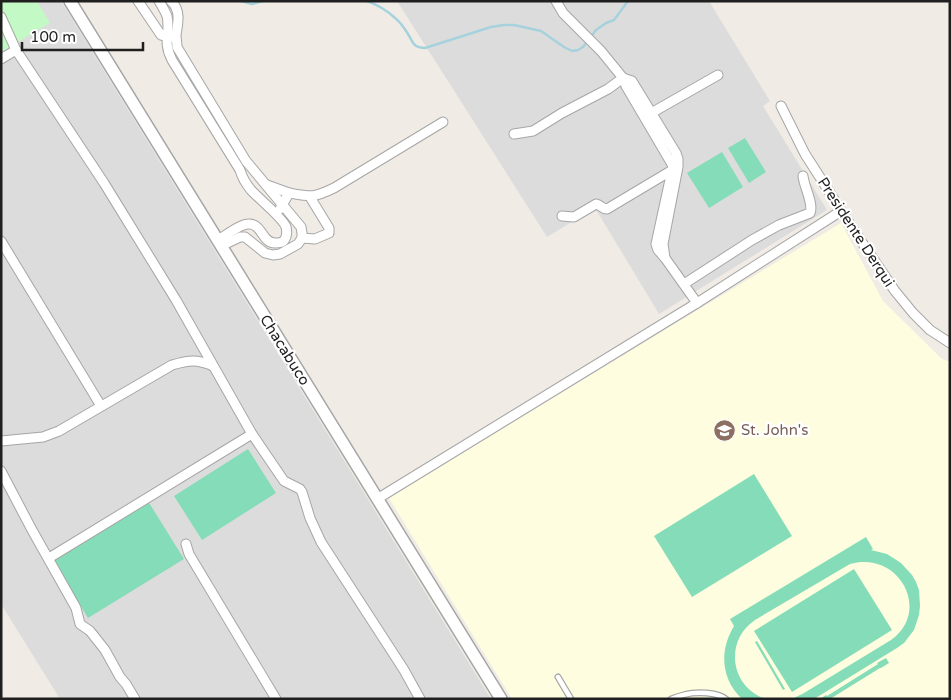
<svg xmlns="http://www.w3.org/2000/svg" width="951" height="700" font-family="'Varela Round',sans-serif">
<style>
.residential{fill:#dddcdc}
.education{fill:#fffddf}
.park{fill:#c3f9c5}
.pitch{fill:#84ddb8}
.lines{fill:none;stroke-linecap:round;stroke-linejoin:round}
.stream{stroke:#a6d2dd;stroke-width:2.5}
.service-casing{stroke:#a6a6a6;stroke-width:7}
.minor-casing{stroke:#a6a6a6;stroke-width:11}
.tertiary-casing{stroke:#a6a6a6;stroke-width:14}
.service{stroke:#fff;stroke-width:4.5}
.minor{stroke:#fff;stroke-width:9}
.tertiary{stroke:#fff;stroke-width:11}
.labels{text-anchor:middle;stroke-width:4.5;stroke-linejoin:round;paint-order:stroke}
.street-label{font-size:15px;fill:#1f1f1f;stroke:#fff}
.education-label{font-size:15px;fill:#785e54;stroke:#fff;text-anchor:start}
</style>
<rect width="100%" height="100%" fill="#f0ece5"/>
<g class="residential">
<path d="M1,1H61L491,699H60L1,604Z"/>
<path d="M397,1H709L770,101L763,106L827,210L659,314L595,208L547,237Z"/>
</g>
<path class="education" d="M841,223L883,301L942,359L950,362V699H512L389,498Z"/>
<path class="park" d="M1,1H37L50,23L1,52Z"/>
<g class="pitch">
<path d="M745,138L766,172L749,183L728,148Z"/>
<path d="M722,152L743,187L709,208L687,173Z"/>
<path d="M248,449L276,493L202,540L174,496Z"/>
<path d="M754,474L792,536L692,597L654,536Z"/>
<path d="M148,501L184,559L88,618L53,560Z"/>
<path d="M866,537L873,549L871,550L887,554L901,563L912,575L916,582L919,590L920,606L919,615L914,630L904,643L897,648L814,699H792L804,693L891,640C932,611 899,550 850,564L755,620C724,641 730,687 766,699H742C721,679 719,651 734,626L730,619Z"/>
<path d="M854,569L892,630L792,692L754,631Z"/>
<path d="M757,641L785,689L783,690L755,642Z"/>
<path d="M886,658L889,663L881,668H880L830,699H820L826,695L827,696L878,664L877,663Z"/>
</g>
<g class="lines">
<g class="stream">
<path d="M241,1L252,4L263,1"/>
<path d="M367,1C376,4 388,11 395,18C400,22 405,29 408,34C414,44 413,47 425,48L491,27L504,25H514L541,31L564,47L572,51L578,50L583,47L596,30L606,23L614,20L628,1"/>
</g>
<defs>
<g id="service">
<path d="M558,677L571,699"/>
<path d="M671,699C686,693 698,691 714,694C719,695 722,696 726,699"/>
</g>
<g id="minor">
<path d="M138,1L161,35L171,37"/>
<path d="M159,1C162,6 165,11 167,16C171,33 162,41 172,60L240,170C242,177 246,184 251,190C259,199 283,218 286,227C287,230 287,236 285,239C283,243 279,243 275,243C262,243 262,223 248,224C240,224 225,236 218,240"/>
<path d="M171,1C181,10 178,23 176,35C176,39 177,43 177,47L246,161L301,227L302,233V238L298,244L280,254L273,255L265,253L245,237H240L221,246"/>
<path d="M1,17L16,50L104,183L176,300L252,434L284,481L300,489L302,492L310,518L321,542L404,670L420,699"/>
<path d="M1,59L16,50"/>
<path d="M623,78L632,81L676,153L678,159V167L663,244L665,258L658,250L656,244L673,166L626,86Z"/>
<path d="M781,106L805,154L855,232L895,291L913,313L930,330L950,343"/>
<path d="M646,116L718,75"/>
<path d="M514,134L533,131L562,113L608,89L623,78L601,51L563,13L556,1"/>
<path d="M267,185L289,193L280,209"/>
<path d="M289,193C312,197 313,198 334,188L443,122"/>
<path d="M562,216L574,217L596,204C601,205 602,209 607,209L674,169"/>
<path d="M302,238L315,239L329,233V228L310,197"/>
<path d="M1,241L101,406"/>
<path d="M665,258L697,303"/>
<path d="M684,284L752,240L779,225L810,213C814,204 804,187 803,176"/>
<path d="M1,441L43,437L59,431L172,365C189,360 197,359 213,366"/>
<path d="M1,471L32,530L76,608L80,624L90,631L105,650L120,677L126,684L135,699"/>
<path d="M377,499L697,303L841,211"/>
<path d="M186,544L189,554L276,699"/>
<path d="M49,558L252,434"/>
</g>
<path id="tertiary" d="M70,1L501,699"/>
</defs>
<use href="#service" class="service-casing"/>
<use href="#minor" class="minor-casing"/>
<use href="#tertiary" class="tertiary-casing"/>
<use href="#service" class="service"/>
<use href="#minor" class="minor"/>
<use href="#tertiary" class="tertiary"/>
</g>
<defs>
<symbol id="university-disc" viewBox="-11 -11 22 22"><circle r="9.5" fill="#8d6e63" stroke="#fff"/><path d="M0-5L7-2L0 1L-7-2ZM-4 1L0 2.5L4 1V4Q0 6-4 4Z" fill="#fff"/></symbol>
</defs>
<g fill-rule="evenodd">
<use href="#university-disc" x="712" y="418" width="25" height="25"/>
</g>
<g class="labels">
<g class="street-label">
<text transform="translate(856 232) rotate(57)" y="5">Presidente Derqui</text>
<text transform="translate(285 350) rotate(58)" y="5">Chacabuco</text>
</g>
<g class="education-label">
<text x="741" y="435">St. John's</text>
</g>
</g>
<rect width="951" height="700" fill="none" stroke="#1f1f1f" stroke-width="5"/>
<path d="M22 42v8h121v-8" fill="none" stroke="#1f1f1f" stroke-width="2.5"/>
<text x="30" y="42" font-size="15" fill="#1f1f1f" stroke="#ffffff" stroke-width="4" paint-order="stroke">100 m</text>
</svg>
